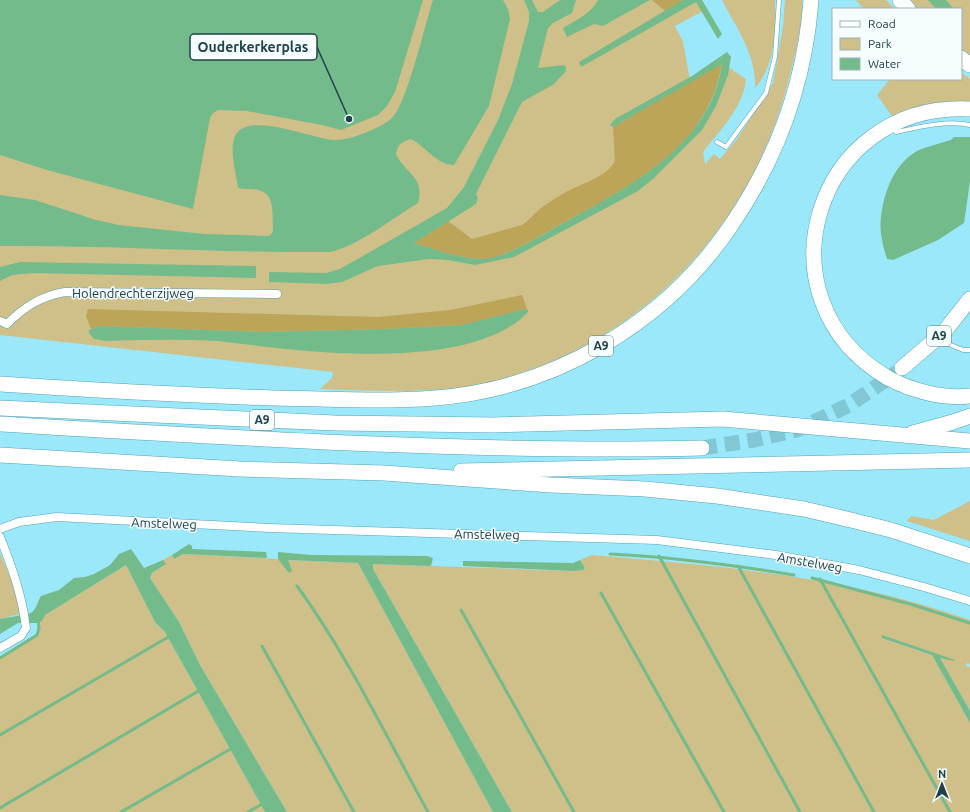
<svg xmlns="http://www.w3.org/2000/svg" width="970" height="812" font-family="Ubuntu,sans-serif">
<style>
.green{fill:#cfbf89}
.forest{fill:#bca558}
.water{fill:#74bb8b}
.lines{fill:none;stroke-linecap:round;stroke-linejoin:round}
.stream{stroke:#74bb8b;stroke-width:3}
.motorway-tunnel{stroke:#82c7d6;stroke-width:15;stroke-dasharray:15 8;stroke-linecap:butt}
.service-casing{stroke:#55a3b4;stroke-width:5}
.minor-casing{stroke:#55a3b4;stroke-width:9}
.motorway-casing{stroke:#55a3b4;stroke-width:16}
.service{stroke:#fff;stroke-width:4}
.minor{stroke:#fff;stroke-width:8}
.motorway{stroke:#fff;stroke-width:15}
.labels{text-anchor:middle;stroke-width:3;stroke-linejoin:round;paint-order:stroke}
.shield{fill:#f5fdfe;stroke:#60797f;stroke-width:1}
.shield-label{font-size:12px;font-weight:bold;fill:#204148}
.street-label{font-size:13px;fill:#204148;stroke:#f5fdfe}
.leader{fill:none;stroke:#204148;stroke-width:1.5}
.callout-dot{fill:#204148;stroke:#f5fdfe;stroke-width:1.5}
.callout{fill:#f5fdfe;stroke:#204148;stroke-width:1.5}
.callout-label{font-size:14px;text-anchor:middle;font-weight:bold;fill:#204148}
</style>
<rect width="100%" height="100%" fill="#9ae8fa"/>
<g class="green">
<path d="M0,0H702L707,9L675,26L683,42L698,124C712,107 719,85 722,63L746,79C743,108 721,129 703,152L705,164L714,154L720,159L737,139L773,83L783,26L785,0H802C803,28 794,59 787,86C749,228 644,339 502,379C447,395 377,391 320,389L332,378L333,372L0,335Z"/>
<path d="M722,0H775C776,30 776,64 755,88C757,56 736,27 722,0Z"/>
<path d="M856,0H886L895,9H864Z"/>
<path d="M908,0H970V58L961,51V9H916Z"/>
<path d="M961,72L970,79V103C944,99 917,107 894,119L877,95L890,79H961Z"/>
<path d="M970,501V541L907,521L911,516L934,520Z"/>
<path d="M0,553L16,591L20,603L19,614L0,619Z"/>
<path d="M183,554L278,559L283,563L287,560L358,563L493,812H287L200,665L179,622L150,578L152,573L166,564L163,560L172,555L174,559Z"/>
<path d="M592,555C720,566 848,576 970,620V664L967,663L966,666L970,667V711L939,657L953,661L882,638L932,655L970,723V812H512L373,569V564L573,571L585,568L580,560Z"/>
<path d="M126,565L155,622L165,632L265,812H0V658L37,635L39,622L45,615Z"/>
</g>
<g class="forest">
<path d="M652,0H688L665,11Z"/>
<path d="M722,63C710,146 631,186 565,222C541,235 517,251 491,258C469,263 435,249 414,243L448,221L472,239L522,225C529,221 533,214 540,209C547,203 556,198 564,193C578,185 610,176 615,160L613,127Z"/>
<path d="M522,295L527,309L462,325L385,329L263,332L100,326L91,329L86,316L88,309L378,317L450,310Z"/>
</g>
<g class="water">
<path d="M0,0H423L395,92L387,106L378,115L341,130L322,125L247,111L218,110L213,113L210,118L193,209L47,170L0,155Z"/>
<path d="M433,0H503L508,9L510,19L489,106L454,165C437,165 425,146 411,139C401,142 398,144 396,154C405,174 425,176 418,203C393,218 358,246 330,252C220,253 110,245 0,246V195L35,200L96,220L119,225L204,234L269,236L273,232C272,220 276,195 261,191C254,188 246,190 238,188C236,173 230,153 234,139C243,107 316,141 336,140C351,140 381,128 392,118C407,104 425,24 433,0Z"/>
<path d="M524,0H532L538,12H543L560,0H576L572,13L553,23L548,28L538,68L564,65L566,67V71L554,84L522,102L476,194L478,198L476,204L414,243C435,249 470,263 491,258C518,251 543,234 567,221C631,186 711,144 722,64L613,127L610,125L615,119L692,76L727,52L731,57L728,75L716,106L702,130L654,178L638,191L514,257L475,265L448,260L429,259L378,266L342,282L327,284L269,282V272L326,273L340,269L447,208L464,187L498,120L512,84L529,21V12Z"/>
<path d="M598,0H650L603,26L594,24L567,37L563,28C576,20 591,14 598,0Z"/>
<path d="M683,0H702L722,34L718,39L696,2L581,67L579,62Z"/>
<path d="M928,0H946L954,9H936Z"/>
<path d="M954,137H970V181L964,223L938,240L893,260L887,259C883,246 879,231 881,217C884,192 894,163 919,150C929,146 941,143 951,140Z"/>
<path d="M20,262L256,266V278L34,273L12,275L0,281V267Z"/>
<path d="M526,309L528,310V312C483,360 369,356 307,351C277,349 248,344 217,341C180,339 143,340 106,341L94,339L89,333V330L100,326L263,332L385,329L462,325Z"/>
<path d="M189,544L192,546V549L266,552L267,558L183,554L174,559L172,555Z"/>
<path d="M131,549L144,568L163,560L166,564L152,573L150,578L179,622L200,665L287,812H265L165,632L155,622L126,565L45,615L42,621L37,623H18L0,634V619C5,618 30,614 31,613C36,610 38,601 41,596L59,590L74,578L85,577L94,574L110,565L119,554Z"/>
<path d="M278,552L312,555L427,556L433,558L431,566L373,564V569L512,812H493L358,563L288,560L292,571L289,573L278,559Z"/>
<path d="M580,560L585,568L583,570L573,571L463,566V561L573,563Z"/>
<path d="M882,635L955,660L954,661L940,658L970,711V723L932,655L882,638Z"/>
</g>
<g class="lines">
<g class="stream">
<path d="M610,554C672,557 733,565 794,575"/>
<path d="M659,556L800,812"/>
<path d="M738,566L874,812"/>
<path d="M812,578L910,604L970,623"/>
<path d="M820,579L950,812"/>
<path d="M297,586C348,656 386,736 428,812"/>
<path d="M601,593L724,812"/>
<path d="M461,610L574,812"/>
<path d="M262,646L354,812"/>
<path d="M0,658L37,635L39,628L38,619"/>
<path d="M0,735L170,636"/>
<path d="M0,808L200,690"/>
<path d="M121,812L234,747"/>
<path d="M248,812L264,803"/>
</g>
<path class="motorway-tunnel" d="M702,448L754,440L797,430L849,405L899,371"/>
<defs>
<g id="service">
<path d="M896,132C919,127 947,120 970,125"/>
<path d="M717,142L726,147L766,93L775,57L779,0"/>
<path d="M939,340L963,350H970"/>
</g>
<g id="minor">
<path d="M0,321L7,324C24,307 41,296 65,292L277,294"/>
<path d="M0,529L19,522L57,517L269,528L657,540L776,555L859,570L924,587L970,601"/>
<path d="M0,537C12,567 22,595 26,628L21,636L0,648"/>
</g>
<g id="motorway">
<path d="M900,0L908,9"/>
<path d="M961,58L970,65"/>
<path d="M970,109C814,101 754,300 888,378C912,391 943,399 970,396"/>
<path d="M902,368L944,332L970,299"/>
<path d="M0,384C91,390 183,395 274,398C328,399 382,402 435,398C553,389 664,324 730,227C777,159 805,82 811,0"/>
<path d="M0,408L335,423L493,425L723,419L970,441"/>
<path d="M0,424C234,438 468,453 702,448"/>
<path d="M913,433L953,422L970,416"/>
<path d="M0,455L240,469L384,473L551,485L645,489L717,496L804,509L855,521L891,530L970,556"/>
<path d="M461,471L970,460"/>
</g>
</defs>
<use href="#service" class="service-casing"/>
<use href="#minor" class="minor-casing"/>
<use href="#motorway" class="motorway-casing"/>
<use href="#service" class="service"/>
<use href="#minor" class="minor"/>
<use href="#motorway" class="motorway"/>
</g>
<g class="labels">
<g class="shield">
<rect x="927" y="326" width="24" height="20" rx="3"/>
<rect x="589" y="336" width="24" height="20" rx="3"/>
<rect x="250" y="410" width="24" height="20" rx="3"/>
</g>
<g class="shield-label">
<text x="939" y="340">A9</text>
<text x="601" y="350">A9</text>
<text x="262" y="424">A9</text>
</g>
<g class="street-label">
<text x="133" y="298">Holendrechterzijweg</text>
<text transform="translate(164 523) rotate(2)" y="5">Amstelweg</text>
<text transform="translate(487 534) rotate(1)" y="5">Amstelweg</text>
<text transform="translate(810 562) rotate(10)" y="5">Amstelweg</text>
</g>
</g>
<path class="leader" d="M349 119L317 47"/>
<circle class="callout-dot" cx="349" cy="119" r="4"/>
<rect class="callout" x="190" y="34" width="127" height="26" rx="4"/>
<g class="callout-label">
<text x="253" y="52">Ouderkerkerplas</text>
</g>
<rect x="832" y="8" width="130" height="72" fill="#f5fdfe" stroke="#a0b2b5"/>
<rect x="840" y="21" width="20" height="6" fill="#ffffff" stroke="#a0b2b5"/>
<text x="868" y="28" font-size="12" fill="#204148">Road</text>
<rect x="840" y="38" width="20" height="12" fill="#cfbf89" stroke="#a0b2b5"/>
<text x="868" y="48" font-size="12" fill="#204148">Park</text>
<rect x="840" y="58" width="20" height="12" fill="#74bb8b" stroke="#a0b2b5"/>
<text x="868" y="68" font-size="12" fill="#204148">Water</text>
<g transform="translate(942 784)" stroke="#f5fdfe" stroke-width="3" paint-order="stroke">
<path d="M0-3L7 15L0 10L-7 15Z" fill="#204148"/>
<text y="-6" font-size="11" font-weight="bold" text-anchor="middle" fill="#204148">N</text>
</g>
</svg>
